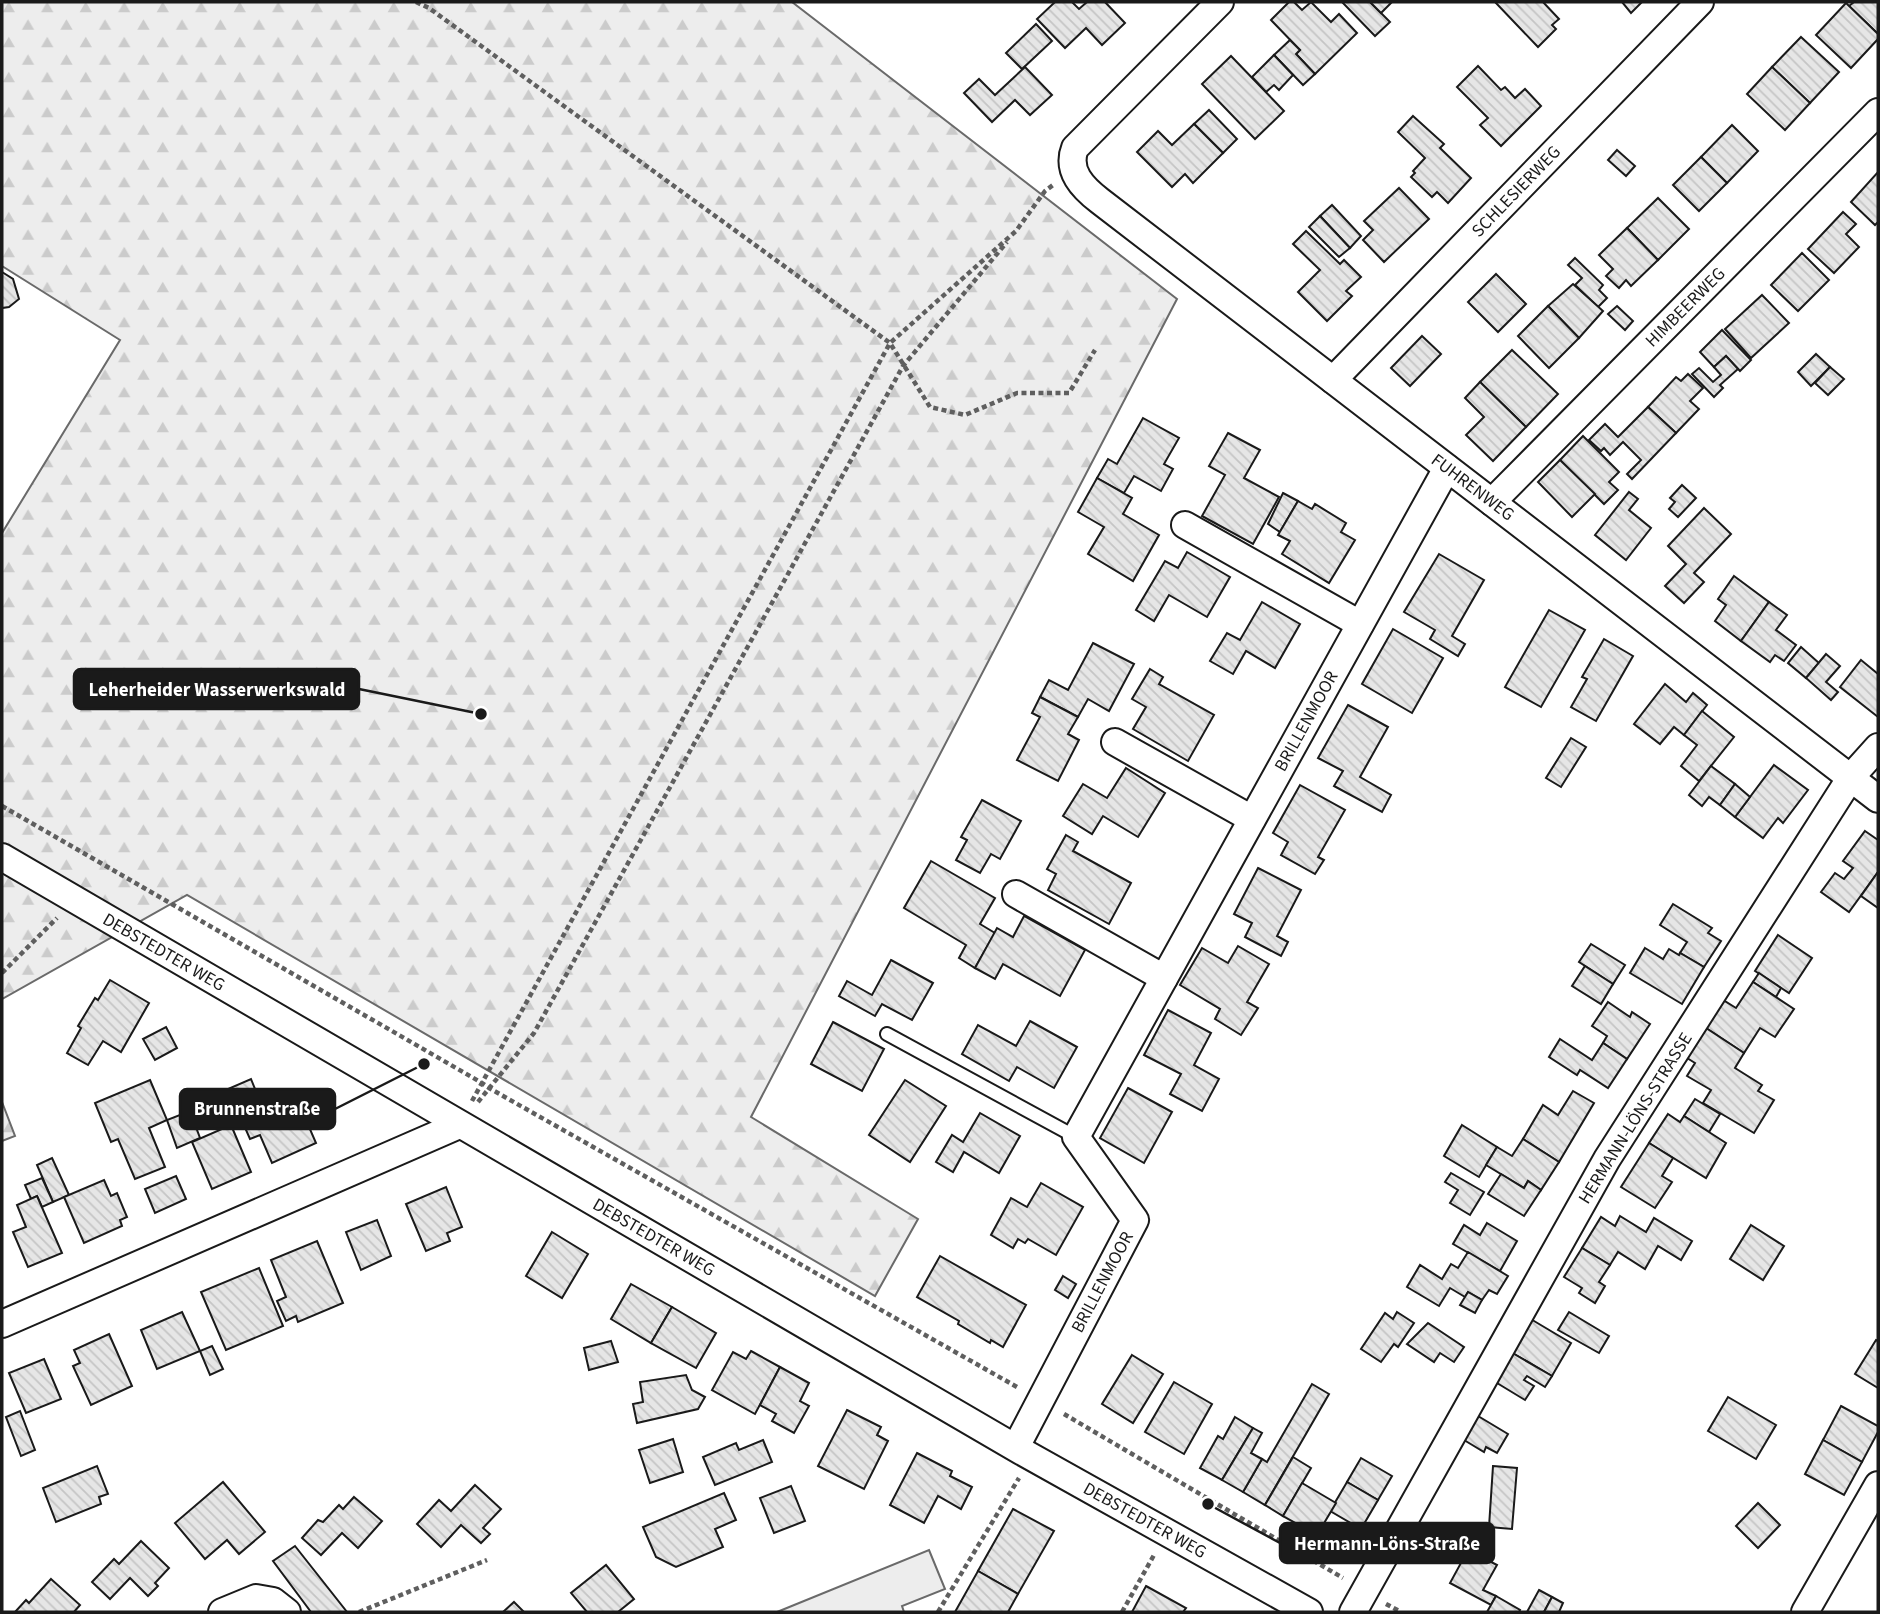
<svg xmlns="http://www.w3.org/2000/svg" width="1880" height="1614" font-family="'Source Sans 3',sans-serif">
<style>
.forest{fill:url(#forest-firs);stroke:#6a6a6a;stroke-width:2}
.built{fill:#ededed;stroke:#6a6a6a;stroke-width:2}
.building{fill:url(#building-back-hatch);stroke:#1a1a1a;stroke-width:2}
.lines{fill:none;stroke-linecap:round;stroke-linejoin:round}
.service-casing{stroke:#1a1a1a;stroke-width:16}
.minor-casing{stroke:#1a1a1a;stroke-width:30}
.path{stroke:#5f5f5f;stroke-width:4.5;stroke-dasharray:5 3.5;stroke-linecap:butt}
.service{stroke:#fff;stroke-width:12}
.minor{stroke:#fff;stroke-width:26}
.labels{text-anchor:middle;stroke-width:5;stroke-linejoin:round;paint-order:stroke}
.street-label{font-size:18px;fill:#1a1a1a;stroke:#fff}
.leader{fill:none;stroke:#1a1a1a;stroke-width:2.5}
.callout-dot{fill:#1a1a1a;stroke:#fff;stroke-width:2.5}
.callout{fill:#1a1a1a;stroke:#1a1a1a;stroke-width:2.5}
.callout-label{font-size:19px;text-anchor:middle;font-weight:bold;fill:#fff}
</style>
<defs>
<pattern id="forest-firs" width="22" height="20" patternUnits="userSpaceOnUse" patternTransform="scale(1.75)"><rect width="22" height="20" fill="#ededed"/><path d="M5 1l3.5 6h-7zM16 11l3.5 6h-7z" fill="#cbcbcb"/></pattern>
<pattern id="building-back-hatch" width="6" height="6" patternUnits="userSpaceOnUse" patternTransform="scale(1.75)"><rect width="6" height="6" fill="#e6e6e6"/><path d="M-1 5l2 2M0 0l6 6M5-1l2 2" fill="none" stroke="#c5c5c5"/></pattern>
</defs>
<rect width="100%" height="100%" fill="#fff"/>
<g class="forest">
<path d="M2,2H792L1177,299L751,1117L918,1219L875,1296L187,895L2,999V533L120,340L2,266Z"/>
<path d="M2,1102L15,1136L2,1141Z"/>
</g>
<path class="built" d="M929,1550L945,1589L902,1606L904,1612H777Z"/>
<g class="building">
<path d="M1055,2H1072L1079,9L1087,2H1105L1125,23L1102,45L1086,28L1065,48L1037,19Z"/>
<path d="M1289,2H1294L1302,10L1311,2L1331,22L1339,14L1357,33L1315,74L1296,54L1300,50L1271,20Z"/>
<path d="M1342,2H1370L1390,22L1375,36Z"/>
<path d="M1370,2H1392L1381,13Z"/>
<path d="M1495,2H1543L1559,19L1552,25L1556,29L1538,47Z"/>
<path d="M1622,2H1642L1631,13Z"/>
<path d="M1854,2H1878V34L1849,6Z"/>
<path d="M1846,3L1878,34V39L1851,68L1816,35Z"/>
<path d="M1036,24L1052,41L1022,69L1006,53Z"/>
<path d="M1801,37L1839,72L1810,103L1772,67Z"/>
<path d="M1290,40L1300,50L1296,54L1315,74L1303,85L1274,55Z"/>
<path d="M1274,55L1293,75L1279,90L1274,85L1266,92L1252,77Z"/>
<path d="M1231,56L1284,111L1255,139L1202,84Z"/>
<path d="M1478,66L1501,90L1505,87L1515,98L1525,89L1541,106L1501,146L1480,125L1488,118L1457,87Z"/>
<path d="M1025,67L1052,95L1030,115L1015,100L992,122L964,93L979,79L995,95Z"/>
<path d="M1772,67L1810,103L1785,130L1747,94Z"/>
<path d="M1209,110L1237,139L1223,153L1194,124Z"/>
<path d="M1413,116L1444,144L1440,148L1471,178L1448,203L1437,192L1432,197L1411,177L1415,173L1413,171L1425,158L1398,132Z"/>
<path d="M1194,124L1223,153L1193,183L1185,174L1172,187L1137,152L1158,131L1172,145Z"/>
<path d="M1732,125L1758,151L1727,183L1701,157Z"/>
<path d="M1617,150L1635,166L1626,176L1608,160Z"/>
<path d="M1701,157L1727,183L1699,211L1673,185Z"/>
<path d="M1878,172V222L1875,225L1851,202Z"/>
<path d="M1399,188L1429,219L1384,262L1363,240L1373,230L1364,221Z"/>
<path d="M1658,198L1689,229L1658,260L1627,228Z"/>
<path d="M1332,205L1361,236L1350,248L1320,216Z"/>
<path d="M1843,212L1856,224L1846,234L1859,247L1834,273L1808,249Z"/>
<path d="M1320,216L1350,248L1339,257L1309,227Z"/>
<path d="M1627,228L1658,260L1631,286L1626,280L1619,288L1606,276L1613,269L1599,255Z"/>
<path d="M1306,231L1340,264L1344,260L1361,277L1346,291L1352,296L1327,321L1298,292L1320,270L1293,244Z"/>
<path d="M1802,253L1829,280L1798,311L1771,285Z"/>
<path d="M1575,258L1603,285L1599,290L1607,298L1598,307L1575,285L1582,278L1568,265Z"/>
<path d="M2,272L13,279L19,299L9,307L2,308Z"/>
<path d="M1496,274L1526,304L1498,332L1468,302Z"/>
<path d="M1573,284L1603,311L1579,338L1548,306Z"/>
<path d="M1762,295L1789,323L1751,358L1725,329Z"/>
<path d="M1548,306L1579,338L1549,368L1518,336Z"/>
<path d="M1617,306L1633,321L1625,330L1608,314Z"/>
<path d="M1722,330L1751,360L1740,371L1726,356L1714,367L1700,352Z"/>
<path d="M1422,336L1441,354L1410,386L1391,368Z"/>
<path d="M1512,350L1558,394L1526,427L1480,382Z"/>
<path d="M1816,354L1830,367L1811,386L1798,372Z"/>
<path d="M1726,356L1738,369L1720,385L1723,388L1714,397L1692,374L1699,368L1713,382L1721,375L1714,367Z"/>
<path d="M1830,367L1844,379L1828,395L1815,383Z"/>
<path d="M1688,374L1703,388L1690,401L1699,409L1676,433L1648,407L1676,377L1681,381Z"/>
<path d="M1480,382L1526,427L1493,461L1466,435L1484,417L1465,398Z"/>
<path d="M1648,407L1676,433L1632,479L1627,474L1641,460L1623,442L1610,455L1604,448L1601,451L1589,440L1605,424L1618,437Z"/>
<path d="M1143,418L1179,438L1164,464L1173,469L1161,491L1134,476L1124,493L1097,478L1108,459L1117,464Z"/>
<path d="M1228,433L1260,450L1244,478L1279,497L1253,544L1202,516L1225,475L1209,466Z"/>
<path d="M1583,436L1619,472L1609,482L1618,490L1604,504L1560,460Z"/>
<path d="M1560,460L1595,494L1572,517L1538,482Z"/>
<path d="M1097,478L1132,498L1123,514L1159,535L1133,581L1088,554L1104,527L1078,512Z"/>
<path d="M1682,485L1696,498L1678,517L1669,509L1675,502L1670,498Z"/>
<path d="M1629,492L1638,499L1629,510L1651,528L1626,560L1595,535Z"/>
<path d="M1283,493L1298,501L1280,532L1268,524Z"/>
<path d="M1298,501L1312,509L1315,504L1346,523L1341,532L1355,540L1329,583L1282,554L1290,541L1278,535Z"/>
<path d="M1704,508L1731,534L1694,573L1704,582L1684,603L1665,586L1686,564L1668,546Z"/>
<path d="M1187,552L1230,577L1207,617L1169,595L1154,621L1136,610L1165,561L1178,568Z"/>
<path d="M1439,554L1484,580L1452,636L1465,644L1458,656L1430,639L1435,630L1404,612Z"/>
<path d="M1734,576L1769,602L1741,641L1715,621L1726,605L1718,599Z"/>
<path d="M1262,602L1300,624L1275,668L1246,651L1233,674L1210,661L1227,633L1240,640Z"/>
<path d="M1769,602L1787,615L1776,630L1796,645L1784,661L1775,655L1770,662L1741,641Z"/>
<path d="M1549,610L1585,630L1541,707L1505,687Z"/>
<path d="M1393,629L1443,658L1412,713L1362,684Z"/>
<path d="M1604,639L1633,656L1596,721L1571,707L1587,679L1582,677Z"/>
<path d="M1093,643L1134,664L1109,711L1088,699L1078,717L1040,697L1049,680L1068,690Z"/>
<path d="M1801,647L1819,663L1806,678L1788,663Z"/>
<path d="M1826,654L1840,666L1826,682L1838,692L1831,700L1806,678Z"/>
<path d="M1861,660L1878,674V717L1840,687Z"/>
<path d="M1150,669L1163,677L1159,684L1214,715L1188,761L1133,729L1146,707L1132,699Z"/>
<path d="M1665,684L1686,702L1693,693L1707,705L1684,735L1674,727L1660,744L1634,724Z"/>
<path d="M1040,697L1078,717L1068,734L1079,740L1058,781L1017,760L1040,717L1032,713Z"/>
<path d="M1348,705L1388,727L1360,777L1391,795L1382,812L1334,786L1343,771L1318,758Z"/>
<path d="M1702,711L1734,737L1699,781L1681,766L1697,745L1684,735Z"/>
<path d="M1571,738L1586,747L1561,787L1546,778Z"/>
<path d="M1774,765L1808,790L1783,823L1778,818L1763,838L1735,817Z"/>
<path d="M1711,766L1735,784L1720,805L1709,797L1702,806L1689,795Z"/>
<path d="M1126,768L1165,793L1138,837L1103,816L1092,834L1063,816L1083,784L1107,798Z"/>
<path d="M1735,784L1750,797L1735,817L1720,805Z"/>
<path d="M1300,785L1345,810L1318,857L1324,860L1315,874L1281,855L1288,842L1273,833Z"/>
<path d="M982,800L1021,821L1000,859L991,854L980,873L956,860L967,840L961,837Z"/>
<path d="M1865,831L1878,840V872L1849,912L1821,892L1835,873L1844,879L1853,868L1843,861Z"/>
<path d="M1066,835L1078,842L1073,851L1131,883L1109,924L1048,890L1056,874L1047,869Z"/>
<path d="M931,861L995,898L980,924L995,933L975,968L959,958L966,945L904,908Z"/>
<path d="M1258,868L1301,890L1277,936L1288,942L1281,956L1245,937L1252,923L1234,914Z"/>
<path d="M1878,872V908L1861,896Z"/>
<path d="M1673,904L1712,928L1708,933L1721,941L1704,967L1680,953L1687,942L1660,925Z"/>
<path d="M1024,916L1085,950L1060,996L1003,964L995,979L975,968L997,928L1013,937Z"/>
<path d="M1778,935L1812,958L1789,993L1755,971Z"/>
<path d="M1591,944L1625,965L1613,984L1579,962Z"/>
<path d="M1238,946L1269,964L1247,1002L1258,1008L1241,1035L1215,1019L1220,1009L1180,985L1202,948L1228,963Z"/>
<path d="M1645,948L1663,959L1669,949L1679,955L1680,953L1704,967L1682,1004L1630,973Z"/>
<path d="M891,960L933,983L912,1020L882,1004L875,1016L839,996L847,981L872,995Z"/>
<path d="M1585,966L1613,984L1601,1004L1572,986Z"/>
<path d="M1759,973L1781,988L1776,997L1753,982Z"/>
<path d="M110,980L149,1003L121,1052L103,1041L88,1065L67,1053L81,1028L78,1026L95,998L98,1000Z"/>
<path d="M1753,982L1794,1009L1775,1037L1760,1028L1744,1053L1706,1028L1723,1000L1736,1008Z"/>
<path d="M1608,1002L1630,1017L1632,1012L1650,1024L1627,1059L1603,1043L1607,1036L1592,1026Z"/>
<path d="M1168,1010L1211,1033L1194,1065L1219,1079L1202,1111L1170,1094L1181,1074L1144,1055Z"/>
<path d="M1030,1021L1077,1047L1054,1088L1017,1067L1009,1081L962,1054L978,1025L1016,1046Z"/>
<path d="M833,1022L884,1049L862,1091L811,1064Z"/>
<path d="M166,1027L177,1048L155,1060L143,1039Z"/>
<path d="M1706,1028L1744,1053L1735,1068L1762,1085L1758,1091L1774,1100L1754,1133L1703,1103L1711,1090L1687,1076L1695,1063L1687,1058Z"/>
<path d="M1560,1039L1592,1060L1603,1043L1627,1059L1608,1088L1580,1070L1577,1075L1549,1057Z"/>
<path d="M251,1079L261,1104L293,1090L316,1143L272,1163L260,1135L250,1139L228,1089Z"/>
<path d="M150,1080L167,1120L149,1128L165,1167L135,1179L118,1139L111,1142L95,1103Z"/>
<path d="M905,1080L946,1106L910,1162L869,1135Z"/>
<path d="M1128,1088L1172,1112L1144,1163L1100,1138Z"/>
<path d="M1573,1091L1594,1103L1559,1162L1523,1139L1543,1105L1558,1115Z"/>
<path d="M1695,1099L1720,1114L1709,1132L1684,1116Z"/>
<path d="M190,1111L200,1138L177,1148L167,1120Z"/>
<path d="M980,1113L1020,1136L999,1173L964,1152L953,1172L936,1162L952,1135L963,1142Z"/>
<path d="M1668,1114L1680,1122L1684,1116L1726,1143L1706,1178L1649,1143Z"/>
<path d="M231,1125L251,1172L212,1189L192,1142Z"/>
<path d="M1462,1125L1497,1147L1479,1177L1444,1156Z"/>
<path d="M1523,1139L1559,1162L1541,1190L1528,1181L1524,1188L1486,1165L1497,1147L1512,1156Z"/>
<path d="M1649,1143L1673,1158L1662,1176L1672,1182L1655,1208L1621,1187Z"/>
<path d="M52,1158L69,1195L53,1202L37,1165Z"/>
<path d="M1451,1173L1484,1192L1470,1215L1450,1203L1458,1190L1445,1182Z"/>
<path d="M1501,1174L1524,1188L1528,1181L1541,1190L1524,1216L1488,1194Z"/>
<path d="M176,1176L186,1199L155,1213L145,1189Z"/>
<path d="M42,1178L53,1202L42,1207L37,1196L31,1199L25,1185Z"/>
<path d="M104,1180L111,1196L117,1193L127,1217L120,1220L122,1226L84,1243L64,1197Z"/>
<path d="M1041,1183L1083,1207L1056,1255L1028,1239L1025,1243L1018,1239L1013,1248L991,1235L1011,1198L1027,1207Z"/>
<path d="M446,1187L462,1227L447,1233L450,1241L426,1251L406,1204Z"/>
<path d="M37,1196L62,1253L28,1267L13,1232L26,1227L17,1205Z"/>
<path d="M1620,1216L1646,1232L1654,1218L1692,1241L1681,1260L1658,1246L1645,1269L1618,1252L1610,1265L1582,1248L1601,1217L1615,1226Z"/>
<path d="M377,1220L391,1256L361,1270L346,1232Z"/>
<path d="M1487,1223L1517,1241L1500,1271L1453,1244L1464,1225L1480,1235Z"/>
<path d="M1751,1225L1784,1246L1763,1280L1730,1259Z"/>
<path d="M552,1232L588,1254L562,1298L526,1276Z"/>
<path d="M317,1241L343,1303L298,1322L296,1316L286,1321L277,1301L286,1297L271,1260Z"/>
<path d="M1582,1248L1610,1265L1599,1282L1605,1286L1595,1303L1579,1293L1582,1288L1564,1277Z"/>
<path d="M1468,1252L1508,1276L1497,1294L1489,1290L1482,1300L1468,1292L1465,1297L1450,1288L1439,1306L1407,1287L1420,1265L1442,1279L1451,1264L1458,1268Z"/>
<path d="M940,1256L1026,1305L1003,1347L991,1340L990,1343L958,1324L959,1321L917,1297Z"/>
<path d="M259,1268L283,1326L226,1350L201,1292Z"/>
<path d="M1063,1276L1076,1284L1068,1298L1055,1290Z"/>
<path d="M631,1284L672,1307L651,1343L611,1319Z"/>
<path d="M1468,1292L1482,1300L1475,1313L1460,1305Z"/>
<path d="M672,1307L716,1333L696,1368L651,1343Z"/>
<path d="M182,1312L200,1351L157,1369L141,1330Z"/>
<path d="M1397,1312L1414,1323L1398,1347L1394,1344L1381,1362L1361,1349L1385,1313L1393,1319Z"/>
<path d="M1569,1312L1609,1336L1599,1353L1558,1330Z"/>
<path d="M1529,1318L1571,1343L1552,1376L1509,1351Z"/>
<path d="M1428,1323L1464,1347L1454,1362L1440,1353L1434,1362L1407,1344Z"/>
<path d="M109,1334L132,1386L91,1405L73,1366L80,1363L74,1350Z"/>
<path d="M1876,1340L1878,1341V1388L1855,1374Z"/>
<path d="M611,1341L618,1362L589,1370L584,1348Z"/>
<path d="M212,1346L223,1369L210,1375L200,1351Z"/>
<path d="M751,1351L780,1367L755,1414L712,1390L733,1352L746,1359Z"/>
<path d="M1509,1351L1552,1376L1545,1387L1527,1376L1524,1380L1534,1386L1525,1400L1492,1380Z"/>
<path d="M1132,1355L1163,1374L1133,1423L1102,1404Z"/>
<path d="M44,1359L61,1399L26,1413L9,1373Z"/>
<path d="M780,1367L809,1383L800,1401L809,1406L794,1433L772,1421L776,1414L760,1405Z"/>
<path d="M686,1375L692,1390L705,1397L698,1409L637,1423L633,1404L643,1402L640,1382Z"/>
<path d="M1174,1382L1212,1404L1184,1454L1145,1432Z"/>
<path d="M1312,1384L1329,1394L1265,1505L1243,1492L1262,1459L1267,1462Z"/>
<path d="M1728,1397L1776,1425L1756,1459L1708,1431Z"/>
<path d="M1841,1406L1878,1426V1432L1862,1462L1823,1440Z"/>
<path d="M847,1410L881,1427L877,1435L888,1441L864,1489L818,1466Z"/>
<path d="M20,1411L35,1450L21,1456L6,1417Z"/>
<path d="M1478,1416L1508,1434L1497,1453L1486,1447L1484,1452L1464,1440Z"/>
<path d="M1235,1417L1253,1428L1222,1480L1200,1468L1218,1436L1223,1439Z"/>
<path d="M1253,1428L1262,1433L1251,1453L1262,1459L1243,1492L1222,1480Z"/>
<path d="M673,1439L683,1472L650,1483L639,1450Z"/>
<path d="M763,1440L772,1462L715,1485L703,1457L736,1443L739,1450Z"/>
<path d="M1823,1440L1862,1462L1844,1495L1805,1474Z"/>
<path d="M917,1453L952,1471L950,1476L972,1487L961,1509L938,1496L924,1523L890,1505Z"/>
<path d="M1293,1457L1311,1468L1283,1516L1265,1505Z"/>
<path d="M1361,1458L1392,1476L1378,1500L1347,1482Z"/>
<path d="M97,1466L108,1494L99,1497L101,1504L56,1522L43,1488Z"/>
<path d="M1493,1466L1517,1468L1512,1529L1489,1527Z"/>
<path d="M223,1482L265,1532L239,1554L227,1540L205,1559L175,1523Z"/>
<path d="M1347,1482L1378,1500L1361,1529L1330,1511Z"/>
<path d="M1302,1483L1336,1503L1317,1535L1283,1516Z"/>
<path d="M475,1485L501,1509L483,1528L490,1534L481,1543L461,1525L441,1547L417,1524L439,1500L451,1511Z"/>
<path d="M791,1486L805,1521L774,1533L760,1498Z"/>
<path d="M724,1493L736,1520L715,1529L723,1547L676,1567L656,1557L643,1527Z"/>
<path d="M354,1497L382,1521L358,1548L342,1533L321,1555L302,1538L318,1520L323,1522L339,1505L343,1509Z"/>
<path d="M1758,1503L1780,1525L1758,1548L1736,1526Z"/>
<path d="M1013,1509L1054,1531L1018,1594L978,1571Z"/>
<path d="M141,1541L169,1568L155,1583L158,1586L148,1596L130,1578L110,1599L92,1582L114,1559L119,1564Z"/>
<path d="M295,1546L347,1612H311L273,1561Z"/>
<path d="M1468,1550L1497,1565L1483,1590L1496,1596L1491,1605L1450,1583Z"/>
<path d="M606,1565L634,1599L618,1612H587L571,1593Z"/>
<path d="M978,1571L1018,1594L1008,1612H955Z"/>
<path d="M51,1579L80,1605L74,1612H15L26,1600L29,1603Z"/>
<path d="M1146,1586L1186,1608L1183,1612H1132Z"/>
<path d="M1539,1590L1552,1597L1544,1612H1527Z"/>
<path d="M1496,1596L1520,1610L1519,1612H1487Z"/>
<path d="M1552,1597L1563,1603L1559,1612H1544Z"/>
<path d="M514,1602L524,1612H503Z"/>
</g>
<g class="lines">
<defs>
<path id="service" d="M887,1034L1076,1137"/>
<g id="minor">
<path d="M1220,2L1075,148C1066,171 1083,188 1100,201L1878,799"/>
<path d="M1333,380L1700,2"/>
<path d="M1492,502L1878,112"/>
<path d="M1185,525L1360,624"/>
<path d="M1115,742L1252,819"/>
<path d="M2,857L1021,1451L1309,1612"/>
<path d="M1016,894L1164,978"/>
<path d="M2,1324L459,1125"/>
<path d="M1016,1447L1135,1220L1076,1137L1447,468"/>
<path d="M222,1612L256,1598L273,1601L287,1612"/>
<path d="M1353,1612L1607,1159L1851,777L1878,747"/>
<path d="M1805,1612L1878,1485"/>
</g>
</defs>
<use href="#service" class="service-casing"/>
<use href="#minor" class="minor-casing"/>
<g class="path">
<path d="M416,2L429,8L890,343L930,407L965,415L1017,393H1069L1095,350"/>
<path d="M2,806L482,1083L489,1088L1017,1387"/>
<path d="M2,973L57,918"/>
<path d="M472,1101L890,343L1016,231L1045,191L1053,185"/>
<path d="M478,1102L534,1033L903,366L1007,242"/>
<path d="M1064,1414L1343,1578"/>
<path d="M1386,1604L1401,1612"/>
<path d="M359,1612L487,1560"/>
<path d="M938,1612L1019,1478"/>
<path d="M1122,1612L1154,1555"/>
</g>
<use href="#service" class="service"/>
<use href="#minor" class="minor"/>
</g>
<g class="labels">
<g class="street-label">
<text transform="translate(1516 191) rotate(-46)" y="6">SCHLESIERWEG</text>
<text transform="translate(1685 307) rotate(-45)" y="6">HIMBEERWEG</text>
<text transform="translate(1473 487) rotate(37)" y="6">FUHRENWEG</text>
<text transform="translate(1306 721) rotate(-61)" y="6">BRILLENMOOR</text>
<text transform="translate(164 952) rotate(30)" y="6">DEBSTEDTER WEG</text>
<text transform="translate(1635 1118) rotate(-58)" y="6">HERMANN-LÖNS-STRASSE</text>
<text transform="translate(654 1237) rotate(30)" y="6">DEBSTEDTER WEG</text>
<text transform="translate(1102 1282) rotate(-62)" y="6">BRILLENMOOR</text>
<text transform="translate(1145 1520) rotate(29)" y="6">DEBSTEDTER WEG</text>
</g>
</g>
<path class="leader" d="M481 714L359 689M424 1064L335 1109M1208 1504L1280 1543"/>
<g class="callout-dot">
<circle cx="481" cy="714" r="7"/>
<circle cx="424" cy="1064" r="7"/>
<circle cx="1208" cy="1504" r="7"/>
</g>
<g class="callout">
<rect x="74" y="669" width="285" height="40" rx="7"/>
<rect x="180" y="1089" width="155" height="40" rx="7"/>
<rect x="1280" y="1523" width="214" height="40" rx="7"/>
</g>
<g class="callout-label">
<text x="217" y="696">Leherheider Wasserwerkswald</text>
<text x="257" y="1115">Brunnenstraße</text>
<text x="1387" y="1550">Hermann-Löns-Straße</text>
</g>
<rect width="1880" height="1614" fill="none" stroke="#1a1a1a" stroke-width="7"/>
</svg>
